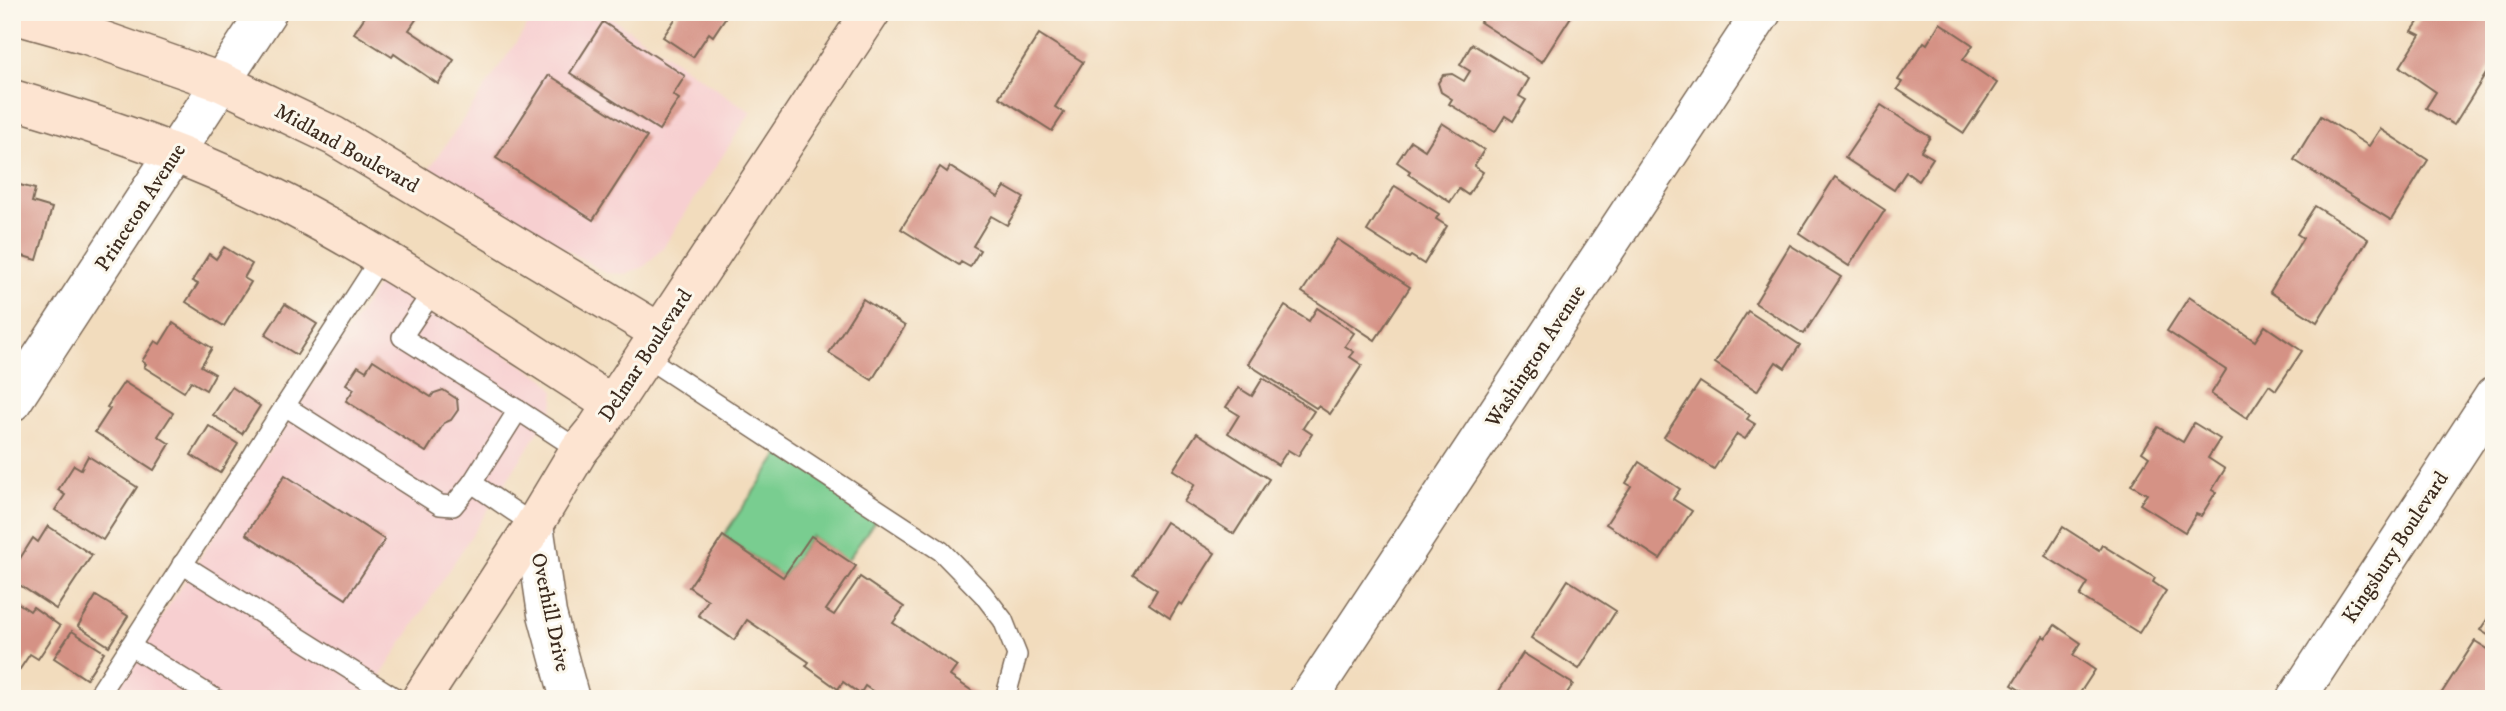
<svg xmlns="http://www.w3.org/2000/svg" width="2506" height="711" font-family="'IM FELL DW Pica',serif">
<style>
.built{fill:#f7cfd0}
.green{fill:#79cd90;stroke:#5a7c57;stroke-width:2}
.building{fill:#d59285}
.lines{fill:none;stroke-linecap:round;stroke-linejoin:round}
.lane-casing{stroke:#7b6856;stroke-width:22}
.street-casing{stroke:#7b6856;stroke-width:41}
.secondary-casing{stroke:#7b6856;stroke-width:41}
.lane{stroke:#fff;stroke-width:19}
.street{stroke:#fff;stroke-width:38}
.secondary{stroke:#fde4d1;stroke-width:38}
.labels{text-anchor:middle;stroke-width:6;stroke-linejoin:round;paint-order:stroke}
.street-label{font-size:21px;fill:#3b2a1e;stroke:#fbf7ec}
</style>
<rect width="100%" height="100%" fill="#fbf7ec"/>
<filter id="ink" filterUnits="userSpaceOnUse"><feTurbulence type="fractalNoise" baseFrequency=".0143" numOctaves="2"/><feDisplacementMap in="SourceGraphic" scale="14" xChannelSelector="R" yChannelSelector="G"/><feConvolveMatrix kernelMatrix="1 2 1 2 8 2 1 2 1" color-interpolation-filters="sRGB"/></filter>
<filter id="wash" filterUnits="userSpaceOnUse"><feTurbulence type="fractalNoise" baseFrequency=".00686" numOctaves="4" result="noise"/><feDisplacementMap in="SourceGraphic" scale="28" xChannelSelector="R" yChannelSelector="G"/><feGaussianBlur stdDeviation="1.57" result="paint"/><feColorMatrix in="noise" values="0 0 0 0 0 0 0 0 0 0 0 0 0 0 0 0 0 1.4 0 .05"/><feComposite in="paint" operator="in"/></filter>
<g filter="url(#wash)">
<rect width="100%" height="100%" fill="#f2dcbd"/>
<g class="built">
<path d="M537,12H603L751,112L663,248L644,267L625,274L606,273L429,169Z"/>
<path d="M382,278L545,379L555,391L553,409L366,699H108Z"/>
</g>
<path class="green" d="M785,446L881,512L847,561L811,536L783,577L723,536Z"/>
<g id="blocks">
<g class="building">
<path d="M368,12H421L409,30L454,60L438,84L394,54L392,57L354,33Z"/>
<path d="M680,12H729L713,36L709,33L693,57L663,37Z"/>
<path d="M1486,12H1574L1542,62L1480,22Z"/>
<path d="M2425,12H2486L2494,17V61L2454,125L2426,108L2436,92L2400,67L2420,35L2412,31Z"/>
<path d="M603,22L685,76L673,95L679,99L659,130L570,73Z"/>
<path d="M1940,23L1973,45L1963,60L1997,83L1964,133L1897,89L1902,82L1898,80L1924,42L1927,44Z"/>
<path d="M1039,34L1083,62L1055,107L1064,113L1052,131L999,97Z"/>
<path d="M1472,44L1529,79L1519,96L1526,100L1513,121L1505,116L1495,132L1449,104L1452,99L1441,92L1438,83L1443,75L1452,74L1464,81L1470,71L1460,65Z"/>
<path d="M549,75L647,137L593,220L496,158Z"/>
<path d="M1881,105L1930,137L1921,151L1933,158L1918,181L1906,172L1894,190L1845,158Z"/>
<path d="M2321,116L2369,146L2380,129L2428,160L2391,220L2294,160Z"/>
<path d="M1442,123L1484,150L1474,166L1483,172L1468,195L1459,189L1450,202L1408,174L1410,171L1397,162L1411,141L1425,150Z"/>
<path d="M940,167L947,172L950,167L998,197L1005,187L1024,198L1007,225L991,216L973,246L980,250L970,267L961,262L959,265L901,229Z"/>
<path d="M1835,177L1885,210L1849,266L1799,233Z"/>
<path d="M12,183L35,189L32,202L52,208L37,260L12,253Z"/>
<path d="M1395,186L1439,214L1436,219L1447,226L1424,264L1411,256L1409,258L1367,231Z"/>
<path d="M2315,206L2368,239L2317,322L2270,292L2303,238L2297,234Z"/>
<path d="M1337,239L1410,287L1375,340L1302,292Z"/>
<path d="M1790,245L1841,277L1804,334L1755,303Z"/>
<path d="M224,247L252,264L244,278L251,282L224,326L186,302L198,284L192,281L209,254L216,259Z"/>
<path d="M2189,297L2255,341L2265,326L2302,351L2276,390L2269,385L2247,418L2211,394L2226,370L2167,331Z"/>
<path d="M863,299L905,326L872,380L829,353Z"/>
<path d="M285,304L317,324L297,355L265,335Z"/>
<path d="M1285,306L1309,321L1317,308L1354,333L1345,346L1354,352L1350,357L1362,365L1330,414L1318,406L1316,408L1248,364Z"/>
<path d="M1748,311L1800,345L1785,368L1776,362L1757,391L1715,363Z"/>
<path d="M173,323L212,348L201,366L215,374L206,390L191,381L184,392L144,367L146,364L142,361L155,341L160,344Z"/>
<path d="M373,360L431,397L434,393L443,390L457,399L458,410L451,420L444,423L426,452L346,401L354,389L346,384L358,366L366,371Z"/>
<path d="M1263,378L1314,411L1303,428L1312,434L1298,456L1288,450L1278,465L1228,433L1239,415L1226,407L1239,388L1252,396Z"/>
<path d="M124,382L173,413L158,436L170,444L154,470L95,432L110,409L107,407Z"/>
<path d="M1700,382L1750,415L1747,419L1755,424L1745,439L1737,434L1714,469L1664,437Z"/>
<path d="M232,387L260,406L242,434L213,415Z"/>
<path d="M2194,423L2220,439L2208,458L2225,469L2212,490L2216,492L2201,516L2196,514L2185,532L2140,504L2147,494L2131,485L2149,457L2142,452L2158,427L2183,442Z"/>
<path d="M209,426L238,444L220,473L191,455Z"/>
<path d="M1197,433L1269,479L1234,534L1184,502L1195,484L1173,470Z"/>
<path d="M88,456L137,487L103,540L55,510L65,495L58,490L74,465L81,469Z"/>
<path d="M1639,462L1680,489L1673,499L1692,511L1660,559L1606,524L1631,486L1626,483Z"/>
<path d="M285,475L385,540L346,599L246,534Z"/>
<path d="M1166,522L1215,553L1182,605L1179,603L1170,618L1149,604L1157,590L1133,574Z"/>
<path d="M48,526L92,555L56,609L12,580V571L33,538L38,542Z"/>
<path d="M2063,527L2099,550L2102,545L2155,578L2153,582L2166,591L2139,633L2080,596L2088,583L2045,556Z"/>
<path d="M723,536L783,577L811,536L856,566L826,610L834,615L860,577L904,607L893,623L957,666L950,676L984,699H884L865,686L860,694L843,682L838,689L806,666L809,662L747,620L734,640L698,615L708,600L689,587Z"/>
<path d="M1568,580L1616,611L1579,669L1531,638Z"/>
<path d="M96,596L128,616L109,646L78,626Z"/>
<path d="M12,599L30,611L33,607L60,626L38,659L30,654L14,678Z"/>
<path d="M2494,609V639L2480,630Z"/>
<path d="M2055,625L2081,643L2073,655L2095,670L2076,699H2034L2012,685L2043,636L2046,638Z"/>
<path d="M72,631L104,652L86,679L54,658Z"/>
<path d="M2475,641L2494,653V699H2448L2441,694Z"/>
<path d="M1523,653L1573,684L1565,696L1569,699H1494Z"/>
</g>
</g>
</g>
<g filter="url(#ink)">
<use href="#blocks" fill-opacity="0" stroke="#7b6856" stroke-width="2"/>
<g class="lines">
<defs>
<g id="lane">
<path d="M433,291L402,337L518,410L472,483"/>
<path d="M644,356L941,551L983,594L1003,620L1017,655L1005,699"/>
<path d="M285,406L440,505L453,506L472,483L534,525"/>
<path d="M518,410L579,450"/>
<path d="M182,564L397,699"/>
<path d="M130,646L216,699"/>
<path d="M96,699L381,257"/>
</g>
<g id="street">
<path d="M12,402L267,12"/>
<path d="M534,525L547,614L570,699"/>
<path d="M1308,699L1762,12"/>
<path d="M2296,699L2494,396"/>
</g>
<g id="secondary">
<path d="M12,14L87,35L221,82L334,136L659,332"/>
<path d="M12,99C107,127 201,159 289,205C401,264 506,337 613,405"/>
<path d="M421,699L534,525L579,450L597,428L871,12"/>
</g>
</defs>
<use href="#lane" class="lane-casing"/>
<use href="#street" class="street-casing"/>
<use href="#secondary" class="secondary-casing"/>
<use href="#lane" class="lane"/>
<use href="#street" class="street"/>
<use href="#secondary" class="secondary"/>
</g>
</g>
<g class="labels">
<g class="street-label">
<text transform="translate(347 148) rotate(29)" y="7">Midland Boulevard</text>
<text transform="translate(140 207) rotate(-57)" y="7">Princeton Avenue</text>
<text transform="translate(645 355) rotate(-57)" y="7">Delmar Boulevard</text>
<text transform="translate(1535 356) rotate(-57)" y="7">Washington Avenue</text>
<text transform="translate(2395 547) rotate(-57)" y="7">Kingsbury Boulevard</text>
<text transform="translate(551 612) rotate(78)" y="7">Overhill Drive</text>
</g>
</g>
<rect width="2506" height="711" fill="none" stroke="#fbf7ec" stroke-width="42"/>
</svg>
